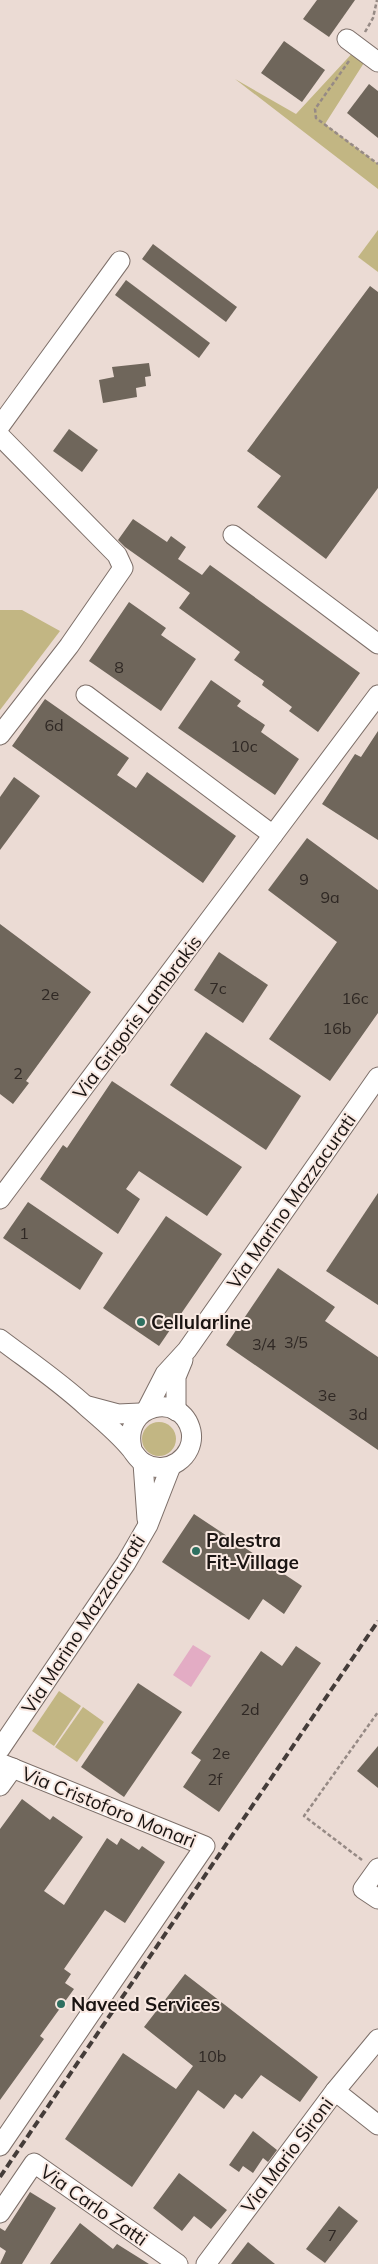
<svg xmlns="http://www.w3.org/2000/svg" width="378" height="2264" font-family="Mulish,sans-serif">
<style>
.green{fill:#c2b683}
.water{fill:#e3acc4}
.building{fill:#6f665b}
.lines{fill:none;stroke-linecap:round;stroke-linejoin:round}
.minor-casing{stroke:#7d6f69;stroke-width:21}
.path{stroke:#968a85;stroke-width:2.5;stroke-dasharray:4 2.5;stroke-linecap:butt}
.minor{stroke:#fff;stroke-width:19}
.rail{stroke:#443c39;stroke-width:4;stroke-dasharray:8 4;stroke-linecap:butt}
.poi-dot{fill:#2e7061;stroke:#f8e8e1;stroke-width:2}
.labels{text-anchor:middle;stroke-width:4;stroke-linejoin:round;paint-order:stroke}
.number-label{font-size:16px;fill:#2f2824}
.street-label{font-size:19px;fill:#1a1412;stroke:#f8e8e1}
.poi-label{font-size:19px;font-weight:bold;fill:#1a1412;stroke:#f8e8e1;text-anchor:start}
</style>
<rect width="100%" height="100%" fill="#ebdbd4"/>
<g class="green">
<path d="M358,47L369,55L325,124L378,164V189L235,79L296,114Z"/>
<path d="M378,230V272L358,257Z"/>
<path d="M0,610H22L60,631L0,710Z"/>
<circle cx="159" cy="1439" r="17"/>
<path d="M59,1691L81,1706L54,1746L32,1731Z"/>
<path d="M83,1707L104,1722L77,1762L55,1747Z"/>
</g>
<path class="water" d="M193,1645L211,1656L191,1687L173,1675Z"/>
<g class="building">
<path d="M317,0H355L329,37L303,19Z"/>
<path d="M284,41L325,70L302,102L261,73Z"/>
<path d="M369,84L378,91V138L347,113Z"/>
<path d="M153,244L237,307L226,322L142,259Z"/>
<path d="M126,280L210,343L199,358L115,295Z"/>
<path d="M370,286L378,292V488L326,559L257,507L281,476L247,451Z"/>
<path d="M149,363L151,376L145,377L146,386L136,388L137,397L103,403L99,380L114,377L112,367Z"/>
<path d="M69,429L98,450L82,472L53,451Z"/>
<path d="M133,519L167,542L171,536L186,547L178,559L202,575L210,565L360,673L318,732L289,711L292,707L262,685L264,681L234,660L240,652L179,608L190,593L125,547L118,540Z"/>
<path d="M129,602L166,628L161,635L196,659L161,711L89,661Z"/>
<path d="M211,680L241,701L237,706L265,725L261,732L299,759L275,795L178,728Z"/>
<path d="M45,699L129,758L117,775L136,788L147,772L236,836L203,883L12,746Z"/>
<path d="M378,731V840L322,804L355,754L361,757Z"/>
<path d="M14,777L40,796L0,850V797Z"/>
<path d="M307,838L378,890V1013L330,1081L269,1039L337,942L268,890Z"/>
<path d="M0,924L91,992L26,1081L29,1083L13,1104L0,1094Z"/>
<path d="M219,952L268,985L243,1023L194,990Z"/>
<path d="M206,1032L301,1096L266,1150L170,1085Z"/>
<path d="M112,1081L242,1167L207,1216L139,1171L126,1189L140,1199L118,1234L40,1179L63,1145L67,1148Z"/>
<path d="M378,1193V1305L326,1271Z"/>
<path d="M28,1202L103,1253L80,1290L3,1238Z"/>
<path d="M166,1216L222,1254L159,1346L103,1308Z"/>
<path d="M278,1268L335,1307L325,1321L378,1357V1450L226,1345Z"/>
<path d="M194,1514L302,1586L284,1614L263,1599L249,1620L162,1562Z"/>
<path d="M296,1646L321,1663L219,1812L183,1787L201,1760L191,1753L261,1651L282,1666Z"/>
<path d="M138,1683L182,1712L124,1797L81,1767Z"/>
<path d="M378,1746V1788L357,1771Z"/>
<path d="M22,1799L50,1820L53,1816L83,1837L44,1891L64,1905L107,1838L117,1845L121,1838L139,1850L142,1846L165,1862L125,1923L105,1910L64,1969L71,1974L65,1983L74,1989L40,2036L44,2039L0,2100V1829Z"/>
<path d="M185,1974L318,2077L300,2102L261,2075L242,2099L235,2094L224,2109L198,2090L132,2187L65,2139L123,2053L176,2089L193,2066L144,2027Z"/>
<path d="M253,2131L277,2150L268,2162L263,2158L253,2173L243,2166L239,2172L229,2165Z"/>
<path d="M179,2173L227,2210L211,2229L194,2216L182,2231L153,2208Z"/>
<path d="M30,2192L56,2208L22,2264H0L6,2251L0,2247V2228L5,2231Z"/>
<path d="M339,2206L358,2221L325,2263L306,2249Z"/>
<path d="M80,2223L113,2249L117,2244L149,2264H50Z"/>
<path d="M248,2242L275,2264H231Z"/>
</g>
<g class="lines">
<defs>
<g id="minor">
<path d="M347,39L378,62"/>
<path d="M0,426L120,261"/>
<path d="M0,436L117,555L123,568L69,646L0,735"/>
<path d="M233,535L378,644"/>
<path d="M86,695L273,835"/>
<path d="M0,1199L378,695"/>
<path d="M0,1339C29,1361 60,1382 87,1407C102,1420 119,1434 131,1449C135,1454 138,1460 144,1463C166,1477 196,1457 191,1431C182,1391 121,1403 132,1449"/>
<path d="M88,1406L118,1414L140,1413"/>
<path d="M147,1409L165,1374L187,1350L378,1077"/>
<path d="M176,1411V1377L183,1360"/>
<path d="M143,1463L147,1519"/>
<path d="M0,1749L126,1563L148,1525L171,1466"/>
<path d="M0,1763L205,1846L0,2146"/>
<path d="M0,1786L13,1768"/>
<path d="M378,1868L363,1889L378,1899"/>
<path d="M335,2091L378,2039"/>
<path d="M0,2213L34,2163L178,2264"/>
<path d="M206,2264L335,2091L378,2125"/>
</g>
</defs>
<use href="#minor" class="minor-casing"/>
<g class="path">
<path d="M365,32L373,18L377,0"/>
<path d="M349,61L315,109L316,118L378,164"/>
<path d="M362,1860L304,1816L378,1712"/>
</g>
<use href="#minor" class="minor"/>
<path class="rail" d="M0,2177L378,1621"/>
</g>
<g class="poi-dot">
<circle cx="141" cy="1322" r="5"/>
<circle cx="196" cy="1551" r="5"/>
<circle cx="61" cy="2004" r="5"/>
</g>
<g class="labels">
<g class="number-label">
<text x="119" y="673">8</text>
<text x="54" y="731">6d</text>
<text x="244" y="752">10c</text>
<text x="304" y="885">9</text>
<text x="330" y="903">9a</text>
<text x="218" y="994">7c</text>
<text x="50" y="1000">2e</text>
<text x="355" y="1004">16c</text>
<text x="337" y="1034">16b</text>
<text x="18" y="1079">2</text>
<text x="24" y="1239">1</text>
<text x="296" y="1348">3/5</text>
<text x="264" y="1350">3/4</text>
<text x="327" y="1401">3e</text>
<text x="358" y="1420">3d</text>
<text x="250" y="1715">2d</text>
<text x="221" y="1759">2e</text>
<text x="215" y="1785">2f</text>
<text x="212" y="2062">10b</text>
<text x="332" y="2241">7</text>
</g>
<g class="street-label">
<text transform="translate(137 1017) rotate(-53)" y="7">Via Grigoris Lambrakis</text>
<text transform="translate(291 1201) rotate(-55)" y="7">Via Marino Mazzacurati</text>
<text transform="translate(83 1624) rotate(-57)" y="7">Via Marino Mazzacurati</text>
<text transform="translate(109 1807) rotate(22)" y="7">Via Cristoforo Monari</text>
<text transform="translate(287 2155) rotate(-53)" y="7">Via Mario Sironi</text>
<text transform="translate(94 2205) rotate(35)" y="7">Via Carlo Zatti</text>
</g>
<g class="poi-label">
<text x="151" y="1329">Cellularline</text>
<text x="206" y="1547">Palestra<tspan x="206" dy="22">Fit-Village</tspan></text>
<text x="71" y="2011">Naveed Services</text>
</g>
</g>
</svg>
